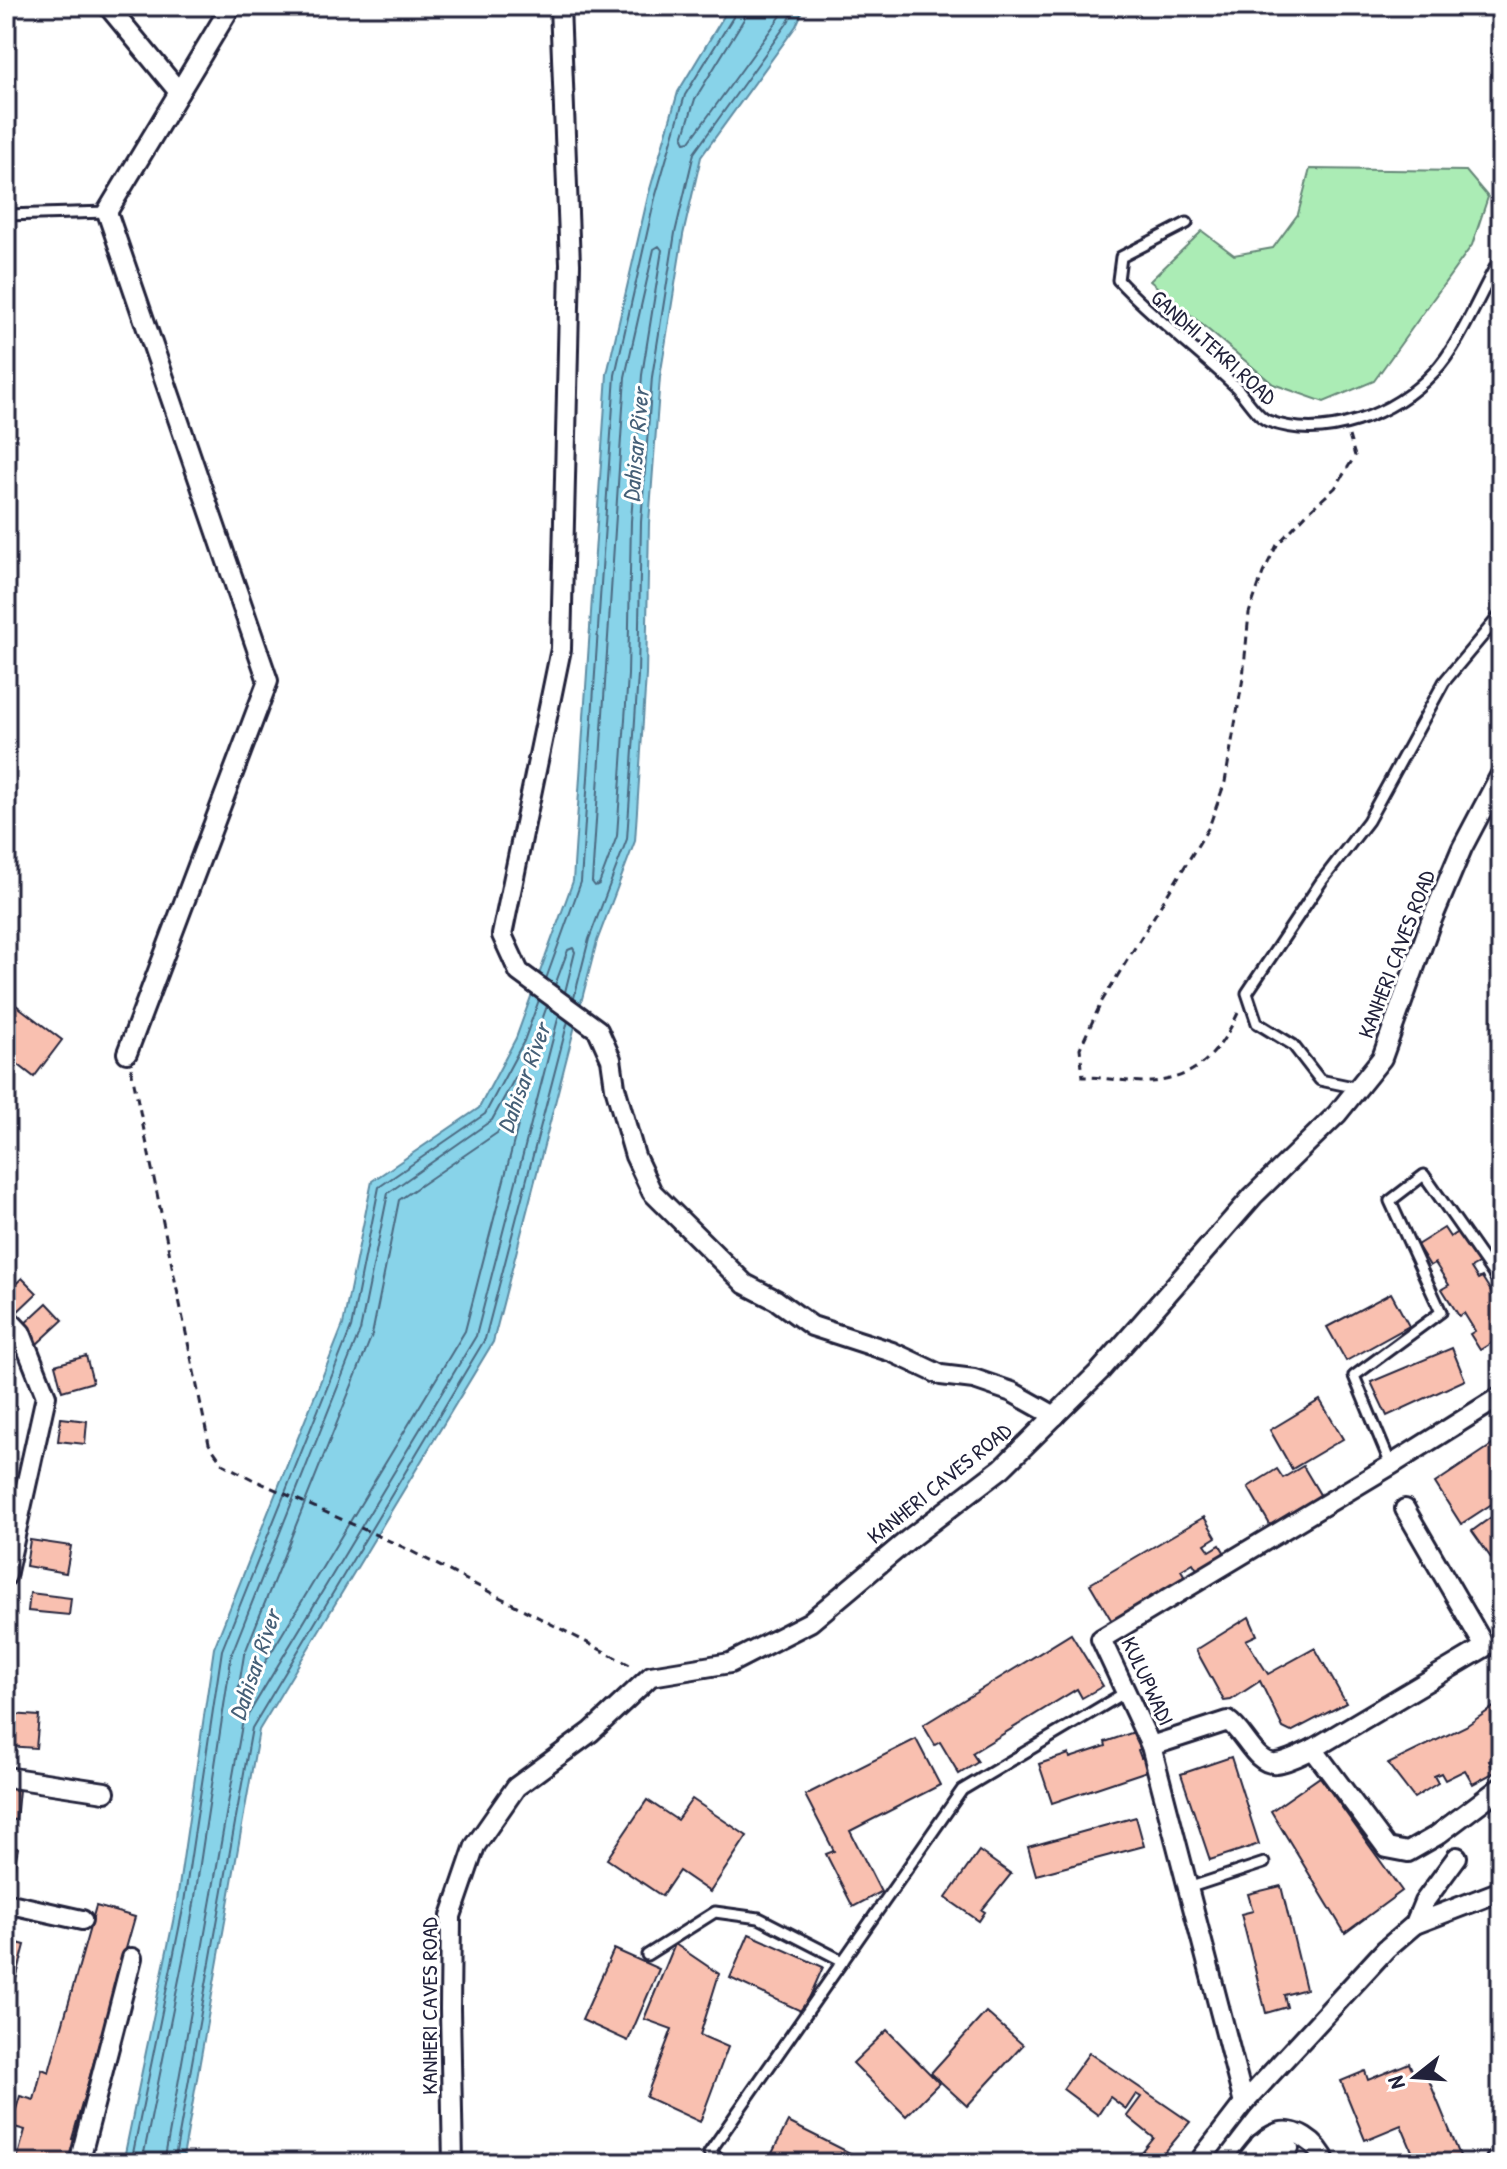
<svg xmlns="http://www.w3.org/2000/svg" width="1507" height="2169" font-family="'Patrick Hand',sans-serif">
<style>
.green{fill:#abecb5;stroke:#668778;stroke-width:2}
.water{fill:#88d3e9;stroke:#5f8ca3;stroke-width:2}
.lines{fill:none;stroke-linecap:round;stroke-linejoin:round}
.shore{stroke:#4b6981;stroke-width:2}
.building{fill:#f9c0b0;stroke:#22223b;stroke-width:2}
.service-casing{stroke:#22223b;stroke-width:15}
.minor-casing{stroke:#22223b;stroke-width:24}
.path{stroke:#22223b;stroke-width:3;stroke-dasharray:8 6;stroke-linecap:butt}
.service{stroke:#fff;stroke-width:9}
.minor{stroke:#fff;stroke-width:18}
.labels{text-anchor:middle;stroke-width:6;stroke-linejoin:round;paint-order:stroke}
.street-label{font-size:22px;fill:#22223b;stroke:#fff}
.water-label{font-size:24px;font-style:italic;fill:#466078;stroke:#fff}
</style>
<rect width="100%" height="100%" fill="#fff"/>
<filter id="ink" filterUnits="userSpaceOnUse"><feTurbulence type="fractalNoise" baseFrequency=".0125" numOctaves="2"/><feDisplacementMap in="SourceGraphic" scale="16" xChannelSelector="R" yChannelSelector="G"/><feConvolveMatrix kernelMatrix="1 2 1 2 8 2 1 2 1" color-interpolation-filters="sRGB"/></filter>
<g filter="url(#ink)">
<path class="green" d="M1310,169L1466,171L1488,197L1472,245L1374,381L1324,402L1273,384L1150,281L1202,231L1234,255L1273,248L1298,214Z"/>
<path class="water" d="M730,6H805L796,26L701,157L683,235L660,377L649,523L646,675L635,841L597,941L493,1342L259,1730L182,2163H123L176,1907L214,1648L343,1325L372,1181L479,1108L516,1038L573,881L607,374L648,196L678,92Z"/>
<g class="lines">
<g class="shore">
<path d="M747,6L744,19L695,99L683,138L685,142L690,141L780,17L785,6"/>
<path d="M659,246L662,250L642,375L631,521L628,675L617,836L599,884L595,886L592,882L625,377L654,249Z"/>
<path d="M546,979L581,882L615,375L655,198L685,95L735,14L737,6"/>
<path d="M555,985L568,950L573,948L575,952L565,992"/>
<path d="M574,998L589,939L627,839L638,675L641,522L652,377L675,233L694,153L788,22L796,6"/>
<path d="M521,1102L523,1106L465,1331L246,1694L241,1696L238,1692L244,1655L372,1335L399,1200L497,1133L516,1103Z"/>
<path d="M131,2163L183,1909L222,1650L351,1328L379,1187L485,1114L524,1041L539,1000"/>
<path d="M142,2163L193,1910L232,1653L360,1331L388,1193L492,1120L533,1045L547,1006"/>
<path d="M164,2163L242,1725L476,1336L559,1015"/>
<path d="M174,2163L252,1728L485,1339L568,1021"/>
</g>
</g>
<g class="building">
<path d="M12,1002L62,1040L34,1077L6,1055V1010Z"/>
<path d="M1444,1228L1450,1237L1459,1231L1480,1263L1471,1268L1478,1279L1482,1277L1501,1307V1337L1480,1350L1470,1334L1475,1331L1464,1313L1459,1316L1442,1289L1449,1285L1435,1263L1430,1266L1417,1245Z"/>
<path d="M22,1278L37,1293L15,1314L6,1305V1293Z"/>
<path d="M1391,1293L1409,1326L1346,1361L1327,1327Z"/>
<path d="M47,1303L63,1320L37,1344L21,1327Z"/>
<path d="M1452,1348L1465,1380L1387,1416L1371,1382Z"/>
<path d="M86,1356L93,1382L62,1391L55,1365Z"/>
<path d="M1320,1400L1343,1439L1292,1469L1270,1430Z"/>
<path d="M61,1418L87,1421L85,1444L58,1441Z"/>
<path d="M1501,1439V1498L1461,1524L1435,1483Z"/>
<path d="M1303,1466L1322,1498L1272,1528L1248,1487L1277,1469L1283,1478Z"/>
<path d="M1501,1510V1572L1472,1531Z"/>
<path d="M1204,1517L1216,1537L1205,1544L1210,1551L1220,1545L1227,1557L1199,1573L1193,1563L1181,1570L1187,1580L1113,1623L1090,1584Z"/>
<path d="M30,1540L71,1546L66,1573L26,1566Z"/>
<path d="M30,1593L71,1598L69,1615L28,1611Z"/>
<path d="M1249,1617L1257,1635L1246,1640L1268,1674L1315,1648L1346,1703L1291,1732L1283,1728L1260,1681L1231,1700L1224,1701L1196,1650Z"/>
<path d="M1071,1634L1103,1686L1082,1698L1077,1689L972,1753L978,1762L959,1774L940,1742L935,1745L923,1725Z"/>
<path d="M1501,1702V1755L1489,1761L1495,1772L1473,1784L1465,1770L1445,1780L1441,1773L1434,1776L1438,1783L1414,1798L1388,1764L1466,1726Z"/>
<path d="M10,1714L39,1716L36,1748L7,1746Z"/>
<path d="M1137,1731L1143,1748L1138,1750L1141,1758L1146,1756L1150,1770L1052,1803L1039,1764L1069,1754L1070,1758L1106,1746L1105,1742Z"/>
<path d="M916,1739L940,1785L850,1831L881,1892L853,1907L826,1854L834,1851L805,1795Z"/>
<path d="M1231,1757L1259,1844L1210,1860L1181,1774Z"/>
<path d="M1320,1777L1402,1891L1345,1933L1271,1811Z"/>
<path d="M6,1789L19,1790L16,1820L6,1819Z"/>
<path d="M692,1799L747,1836L710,1892L679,1871L662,1896L607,1859L647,1800L677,1820Z"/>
<path d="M1136,1817L1144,1846L1036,1875L1028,1847Z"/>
<path d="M6,1846L18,1848L13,1874L6,1872Z"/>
<path d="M979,1851L1011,1874L982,1910L985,1912L979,1921L946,1898Z"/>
<path d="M1281,1886L1306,1989L1284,1995L1287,2007L1266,2013L1241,1914L1253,1911L1248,1894Z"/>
<path d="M96,1906L135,1917L72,2139L80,2141L74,2163H16L25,2130L11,2126L20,2096L34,2100L42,2069L49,2072Z"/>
<path d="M749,1934L823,1967L803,2012L730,1978Z"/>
<path d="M6,1940L25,1945L14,1987L6,1985Z"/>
<path d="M675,1944L719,1974L700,2035L728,2047L700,2122L646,2097L672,2029L644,2019Z"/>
<path d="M614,1949L659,1969L628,2041L582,2020Z"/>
<path d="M986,2012L1023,2045L967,2106L931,2073Z"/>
<path d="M887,2030L939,2083L906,2116L853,2063Z"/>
<path d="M1089,2053L1190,2122L1156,2163H1152L1142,2153L1154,2138L1127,2116L1141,2097L1136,2094L1126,2109L1110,2097L1098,2115L1063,2089Z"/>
<path d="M1409,2063L1415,2077L1426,2073L1463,2163H1417L1401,2125L1365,2140L1341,2081L1365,2071L1368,2080Z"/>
<path d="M788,2122L856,2156L852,2163H767Z"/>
</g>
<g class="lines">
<defs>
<g id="service">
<path d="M6,215L107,212"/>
<path d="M1187,223L1121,257L1118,280C1154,319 1197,349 1235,386C1245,396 1256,416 1268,421C1325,442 1394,415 1434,372C1460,345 1481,291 1501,257"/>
<path d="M1358,1088L1320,1080L1293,1045L1257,1023L1247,993L1321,882L1368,821L1444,682L1501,614"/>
<path d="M1391,1465L1354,1376L1441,1312L1390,1201L1424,1175L1501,1285"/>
<path d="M1188,1888L1264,1863"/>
<path d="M647,1955L715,1912L759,1918L843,1961"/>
<path d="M729,2163L709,2153L962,1790L1126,1692"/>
</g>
<g id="minor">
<path d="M108,6L179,92"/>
<path d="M560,6L570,264L561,649L502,935L519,972L598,1030L611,1059L615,1087L635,1156L652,1192L745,1284L776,1300L812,1326L892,1352L941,1375L974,1379L1012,1392L1055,1416"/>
<path d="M127,1053L268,681L107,212L231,6"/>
<path d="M6,1317L21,1333L46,1396L6,1576"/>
<path d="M1151,1746L1228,1721C1244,1731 1256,1766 1276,1763C1288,1762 1302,1754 1313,1749L1387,1848L1408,1852L1436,1836L1501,1787"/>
<path d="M1313,1749L1485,1647L1405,1509"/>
<path d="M6,1777L105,1792"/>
<path d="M6,1903L82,1920"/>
<path d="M1415,1924L1501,1891"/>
<path d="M1244,2103L1151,1746L1101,1639L1391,1465L1501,1396"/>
<path d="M1260,2144L1289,2148"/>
<path d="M1496,2160L1497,2163"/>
<path d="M79,2163L132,1958"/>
<path d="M453,2163L450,2009L451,1916L475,1846L516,1787L591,1732L651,1676L730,1663L810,1622L909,1539L1002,1468L1100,1371L1253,1196L1337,1114L1382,1058L1430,924L1462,848L1501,774"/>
<path d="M1198,2163L1244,2103L1386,1949L1415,1924L1424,1902L1457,1857"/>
<path d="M1245,2163C1254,2152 1261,2141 1273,2135C1294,2124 1319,2144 1326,2163"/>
</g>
</defs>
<use href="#service" class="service-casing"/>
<use href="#minor" class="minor-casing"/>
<g class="path">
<path d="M1238,1013C1219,1053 1198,1078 1151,1082C1133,1083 1103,1077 1083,1077L1080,1048L1102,1001L1209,827L1225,782L1243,678L1249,613L1263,573L1277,545L1307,513L1335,488L1355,456L1349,436"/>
<path d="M131,1068L209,1444L223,1464L252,1479L405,1548L632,1666"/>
</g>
<use href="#service" class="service"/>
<use href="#minor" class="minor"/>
</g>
</g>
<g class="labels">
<g class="street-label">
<text transform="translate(1214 347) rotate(42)" y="8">GANDHI TEKRI ROAD</text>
<text transform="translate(1396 954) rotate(-69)" y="8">KANHERI CAVES ROAD</text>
<text transform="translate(939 1483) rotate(-39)" y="8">KANHERI CAVES ROAD</text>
<text transform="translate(1148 1681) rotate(65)" y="8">KULUPWADI</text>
<text transform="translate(429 2006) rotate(-90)" y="8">KANHERI CAVES ROAD</text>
</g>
<g class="water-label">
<text transform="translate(636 445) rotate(-85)" y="8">Dahisar River</text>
<text transform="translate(524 1078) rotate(-70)" y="8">Dahisar River</text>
<text transform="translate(255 1665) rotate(-71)" y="8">Dahisar River</text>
</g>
</g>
<rect width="1507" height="2169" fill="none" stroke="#fff" stroke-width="32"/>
<rect x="16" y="16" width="1475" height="2137" fill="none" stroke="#22223b" stroke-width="3" filter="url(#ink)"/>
<g transform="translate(1415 2077) rotate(253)" stroke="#ffffff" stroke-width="6" paint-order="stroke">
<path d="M0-6L14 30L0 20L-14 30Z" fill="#22223b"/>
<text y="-12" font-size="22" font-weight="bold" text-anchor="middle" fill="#22223b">N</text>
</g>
</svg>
